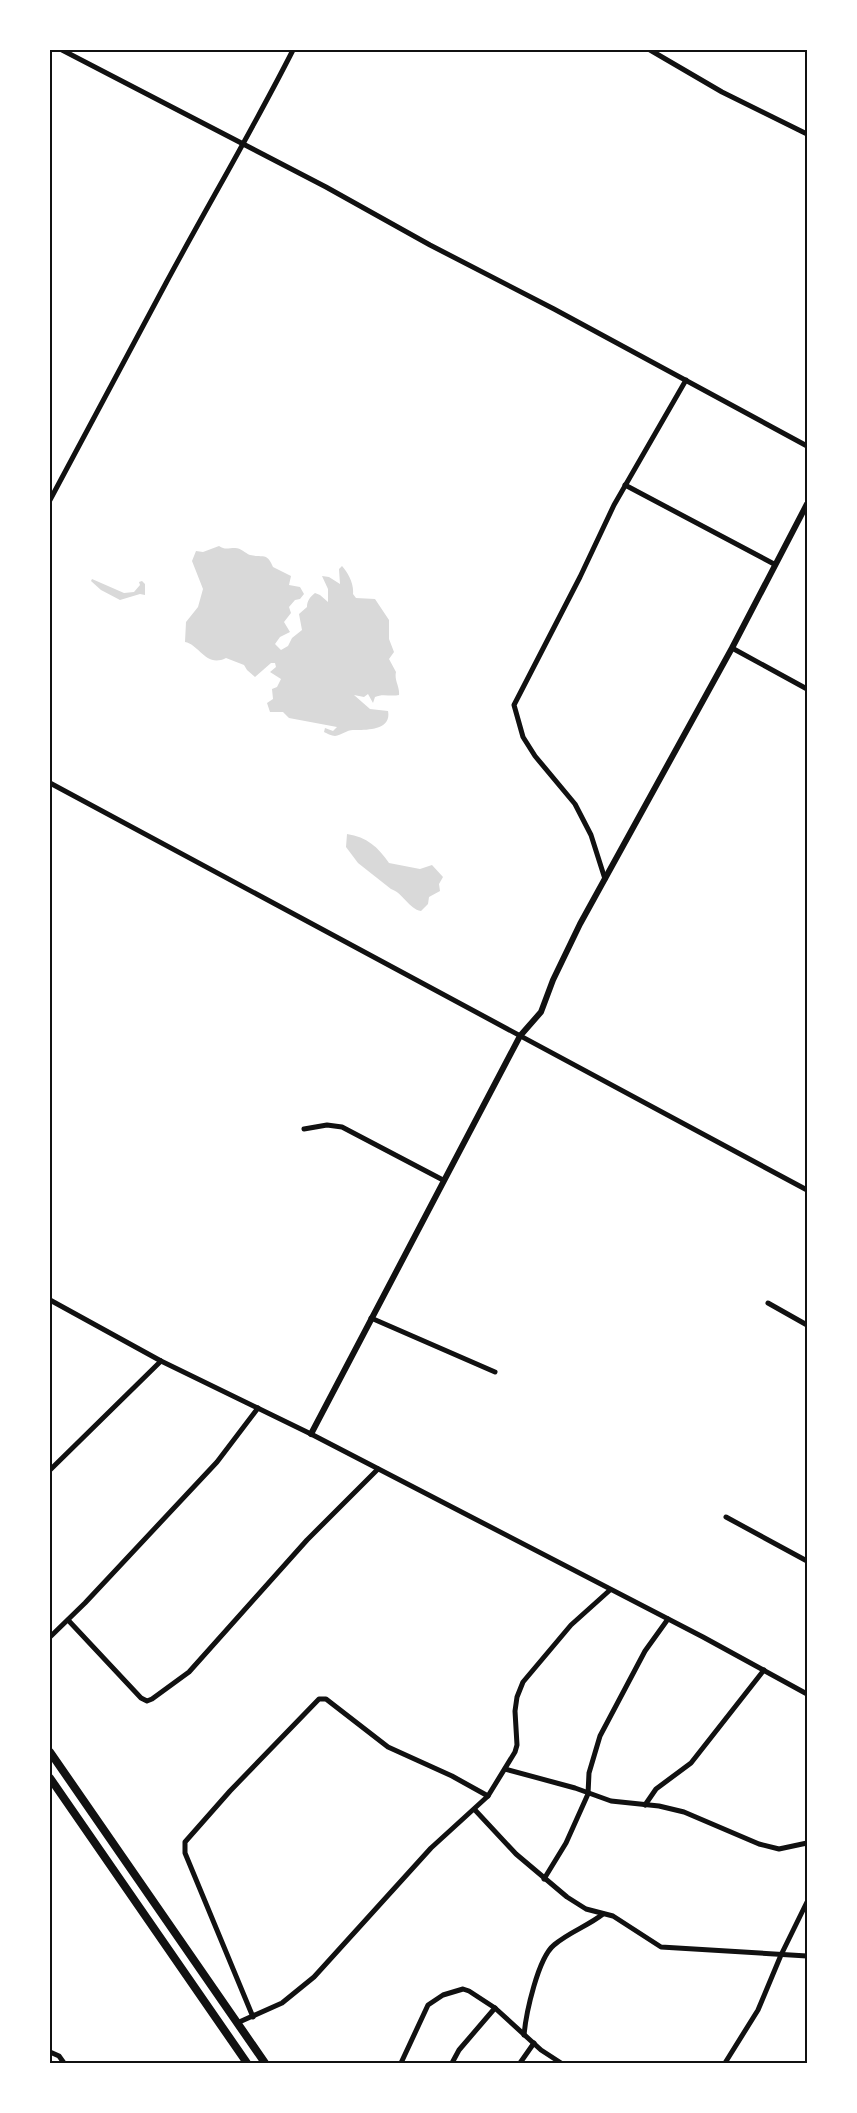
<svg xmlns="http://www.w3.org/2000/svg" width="857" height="2113" font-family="'IBM Plex Sans',sans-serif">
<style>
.water{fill:#d9d9d9}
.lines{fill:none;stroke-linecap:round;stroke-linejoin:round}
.minor{stroke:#111;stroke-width:5}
.tertiary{stroke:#111;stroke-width:6}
.primary{stroke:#111;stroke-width:8}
.neatline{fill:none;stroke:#111;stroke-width:2}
</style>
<rect width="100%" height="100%" fill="#fff"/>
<g class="water">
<path d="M219,546C225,550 228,548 235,548C241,548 245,553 250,555C263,558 267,552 273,567L291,576L289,585L300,587L304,594L300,599L295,600L289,607L291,613L284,622L290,632L280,637L275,644L281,650L288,646L292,638L302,630L299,614L307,607C307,601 310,597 315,593L320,595L328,602V589L322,576L329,577L340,584L339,569L342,566C348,573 354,583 353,594L356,598L375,599L389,620V639L394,652L389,659L396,672C394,680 400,687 399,695C390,697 383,693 375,697L373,703L368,694L364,697L354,695L370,709L388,711C392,731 365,730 353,730C347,730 341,735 335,736C332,736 326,733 324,732L325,728L333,731L337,727L289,718L283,712H270L267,703L273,699L272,689L277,687L281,679L270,672L276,667L275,663H271L255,677L247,670L244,665L226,658C206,668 200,645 185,642L186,622L198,607L203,589L192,561L196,551L203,552Z"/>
<path d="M92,579L124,593L134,592L140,585L139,582L142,581L145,584V595L140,594L120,600L101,590L91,581Z"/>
<path d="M347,834C367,837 378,847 389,863L420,869L432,865L443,877L439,884L440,891L429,897L428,904L421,911C409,909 403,893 391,889L358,863L346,847Z"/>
</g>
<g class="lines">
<g class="minor">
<path d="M62,50L326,187L430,245L554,309L807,446"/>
<path d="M650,50L722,92L807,134"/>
<path d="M625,485L774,564"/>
<path d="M50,500C89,428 127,355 166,283C208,205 253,129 293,50"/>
<path d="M732,648L807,689"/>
<path d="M50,783L807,1190"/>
<path d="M605,879L591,835L575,804L535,756L523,737L514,705L580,577L614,505L686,380"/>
<path d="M304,1129L327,1125L342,1127L443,1180"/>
<path d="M50,1300L161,1361L311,1434L703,1637L807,1694"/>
<path d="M768,1303L807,1325"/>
<path d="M371,1318L495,1372"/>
<path d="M50,1470L161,1361"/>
<path d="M726,1517L807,1561"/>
<path d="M68,1620L141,1698L147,1701L152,1699L189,1672L307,1540L378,1469"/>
<path d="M50,1637L85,1603L217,1462L258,1408"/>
<path d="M505,1769L575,1788L611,1801L659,1806L684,1812L759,1844L779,1849L807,1843"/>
<path d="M645,1805L656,1789L691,1763L764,1670"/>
<path d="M475,1810L516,1854L567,1897L586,1909L613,1916L661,1947L807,1956"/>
<path d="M544,1879L566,1843L588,1794L589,1773L600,1736L645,1651L668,1619"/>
<path d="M253,2017L185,1853V1842L230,1791L319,1699H326L388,1747L452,1776L488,1796"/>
<path d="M237,2023L282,2003L314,1977L431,1848L488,1796L515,1752L517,1745L515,1711L517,1697L523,1682L571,1625L610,1590"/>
<path d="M524,2035C526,2013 538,1958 554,1945C569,1932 588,1926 603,1914"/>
<path d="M50,2052L59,2056L64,2063"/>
<path d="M401,2063L428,2005L443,1995L463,1989L469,1991L495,2008L541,2050L561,2063"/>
<path d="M452,2063L459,2050L495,2008"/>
<path d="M520,2063L534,2043"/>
<path d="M725,2063L758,2010L781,1955L807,1902"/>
</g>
<path class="tertiary" d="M311,1434L520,1036L541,1012L553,980L580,924L732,648L807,504"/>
<g class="primary">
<path d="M50,1752L265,2063"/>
<path d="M50,1778L247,2063"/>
</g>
</g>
<rect width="857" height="2113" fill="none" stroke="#ffffff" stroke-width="102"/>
<rect x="51" y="51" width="755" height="2011" class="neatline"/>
</svg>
